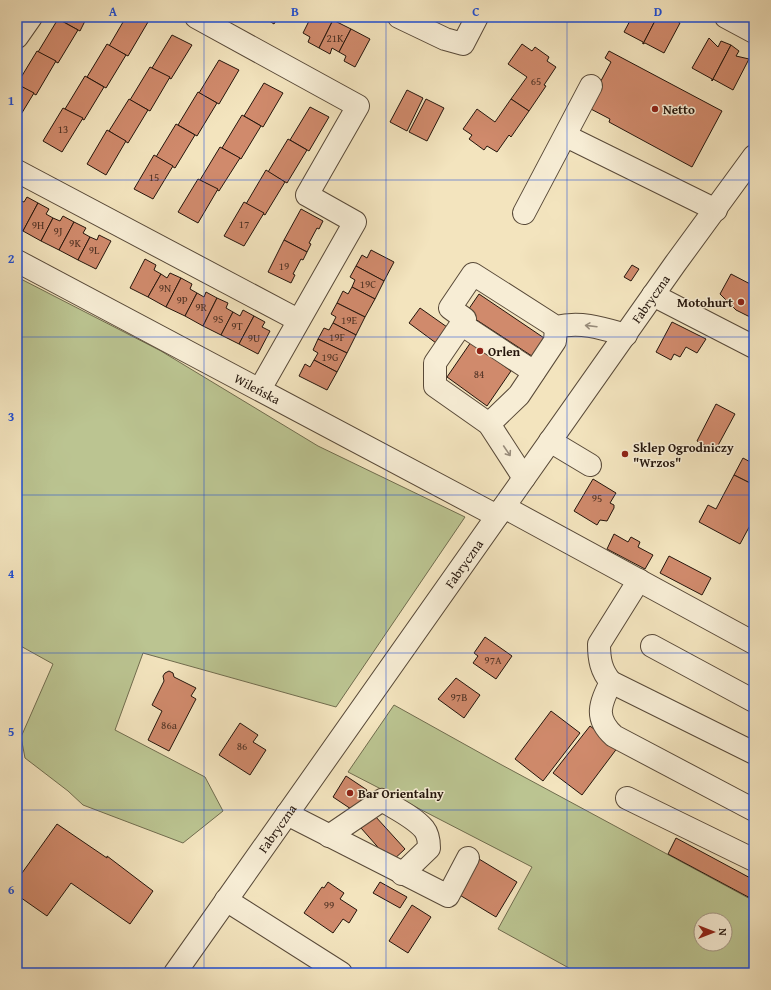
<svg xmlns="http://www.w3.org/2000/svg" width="771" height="990" font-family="'Gentium Book Plus',serif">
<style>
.green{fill:#bbc491;stroke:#706c4e;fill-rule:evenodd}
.building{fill:#d08a6c;stroke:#24150c}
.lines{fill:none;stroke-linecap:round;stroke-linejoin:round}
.minor-casing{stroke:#584938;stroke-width:24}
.minor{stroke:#f7edd5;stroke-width:22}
.oneway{stroke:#988c7b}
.grid{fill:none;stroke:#1d4ed8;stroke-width:1;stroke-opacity:0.55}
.poi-dot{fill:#8f2418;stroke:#f7edd5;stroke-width:1.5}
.labels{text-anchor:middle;stroke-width:3;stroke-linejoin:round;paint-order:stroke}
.number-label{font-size:11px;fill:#4f3224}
.poi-label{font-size:13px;font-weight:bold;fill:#24150c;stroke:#f7edd5;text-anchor:start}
.street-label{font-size:13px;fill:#24150c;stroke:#f7edd5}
.neatline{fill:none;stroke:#1d4ed8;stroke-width:1.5}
.grid-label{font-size:13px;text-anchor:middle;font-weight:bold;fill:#1d4ed8}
</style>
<rect width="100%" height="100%" fill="#f3e4be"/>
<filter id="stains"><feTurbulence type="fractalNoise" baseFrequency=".005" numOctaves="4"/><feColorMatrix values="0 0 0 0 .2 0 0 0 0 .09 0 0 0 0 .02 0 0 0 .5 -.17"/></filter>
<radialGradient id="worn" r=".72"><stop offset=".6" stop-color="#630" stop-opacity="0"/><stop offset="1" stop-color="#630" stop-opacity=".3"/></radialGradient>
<g class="green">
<path d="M17,277L161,351L318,446L465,517L336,707L143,653L115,730L205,777L223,811L183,843L83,805L68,791L25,758L21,737L53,664L17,644Z"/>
<path d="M394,705L500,764L754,901V973H578L498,929L532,867L348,772ZM701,920H725V944H701Z"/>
</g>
<g class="building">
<path d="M62,17H87L80,31L60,20Z"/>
<path d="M126,17H138L148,22L128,56L109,46Z"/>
<path d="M263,17H278L274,24Z"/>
<path d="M311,17H329L333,20L319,48L308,42L310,37L303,33Z"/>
<path d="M632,17H657L643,44V42L624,32Z"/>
<path d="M657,17H669L667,19L671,21L675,20L680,23L664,53L645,43L643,44Z"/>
<path d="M58,19L78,30L58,63L38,52Z"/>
<path d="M333,20L351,29L339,52L332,48L330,54L319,48Z"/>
<path d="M351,29L370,39L355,67L344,61L346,56L339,52Z"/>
<path d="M172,35L192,45L171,79L152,68Z"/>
<path d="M709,38L718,47L721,41L731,45L712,81V79L692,68Z"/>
<path d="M107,44L126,55L106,88L87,77Z"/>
<path d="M522,44L532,51L535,47L549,57L547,61L556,67L544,85L546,86L529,111L511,99L527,77L508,64Z"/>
<path d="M731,45L739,51L736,56L749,59L733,90L713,79L712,81Z"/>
<path d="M37,51L56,61L36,95L17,84Z"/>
<path d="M609,51L722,111L692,167L609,122L610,119L587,107L611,62L605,58Z"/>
<path d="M219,60L239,70L219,104L199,93Z"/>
<path d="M150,67L170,77L150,111L130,100Z"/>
<path d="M85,76L104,87L84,120L65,109Z"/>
<path d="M264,83L283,93L263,127L244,116Z"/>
<path d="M17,84L34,93L17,121Z"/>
<path d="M407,90L423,98L407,131L390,122Z"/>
<path d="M198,92L217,103L197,136L178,125Z"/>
<path d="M129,99L148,110L128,143L109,131Z"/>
<path d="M426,99L444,108L427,141L409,132Z"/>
<path d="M511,99L529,111L511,137L509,135L497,152L487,146L484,150L469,139L472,135L463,129L477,109L495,122Z"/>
<path d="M310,107L329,117L309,151L290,140Z"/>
<path d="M63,108L83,118L62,152L43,141Z"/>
<path d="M242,115L261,126L241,159L222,148Z"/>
<path d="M176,124L195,135L175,168L156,157Z"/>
<path d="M107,130L126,141L106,175L87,164Z"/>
<path d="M288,139L307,150L287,183L268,172Z"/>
<path d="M220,147L240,158L219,191L200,180Z"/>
<path d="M154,155L173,166L153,199L134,189Z"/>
<path d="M266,170L285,182L265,215L246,204Z"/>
<path d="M198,179L218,189L198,223L178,212Z"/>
<path d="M27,197L38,203L23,231L17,228V199L24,202Z"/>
<path d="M244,202L264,213L244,246L224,236Z"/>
<path d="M38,203L49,209L46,214L53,218L41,241L23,231Z"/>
<path d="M301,209L323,221L319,229L317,228L309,243L311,244L307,252L284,240Z"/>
<path d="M63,216L74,222L59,250L41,241L53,218L60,221Z"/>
<path d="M74,222L86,228L83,233L90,237L78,260L59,250Z"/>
<path d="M99,235L111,241L96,269L78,260L90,237L97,240Z"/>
<path d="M284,240L307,252L303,260L301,259L293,274L295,275L291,283L268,272Z"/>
<path d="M371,250L394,262L384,281L356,266L362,255L367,258Z"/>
<path d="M145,259L156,265L154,270L161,274L148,297L130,288Z"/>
<path d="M632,265L639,269L631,281L624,277Z"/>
<path d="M356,266L384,281L375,299L352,287L355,280L350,277Z"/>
<path d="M170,273L181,278L166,307L148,297L161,274L167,278Z"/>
<path d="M731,274L754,286V319L736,310L720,294Z"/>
<path d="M181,278L192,284L190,289L197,293L185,316L166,307Z"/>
<path d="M352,287L375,299L365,317L337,303L343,291L348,294Z"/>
<path d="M206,292L217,298L203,326L185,316L197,293L204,297Z"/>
<path d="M479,294L550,342L538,360L466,313Z"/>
<path d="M217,298L228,303L226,308L233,312L221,335L203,326Z"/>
<path d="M337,303L365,317L356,335L333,323L336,317L331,314Z"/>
<path d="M420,308L447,327L436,343L409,323Z"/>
<path d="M243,310L254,316L239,344L221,335L233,312L240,316Z"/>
<path d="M254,316L265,322L262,327L270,331L258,354L239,344Z"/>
<path d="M672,322L706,339L697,353L686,347L680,357L674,354L671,360L656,352Z"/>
<path d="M333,323L356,335L347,353L318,339L324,328L329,330Z"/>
<path d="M318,339L347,353L337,372L314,360L318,353L313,350Z"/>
<path d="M471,342L511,371L487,406L447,377Z"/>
<path d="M314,360L337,372L327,390L299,376L305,364L310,367Z"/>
<path d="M716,404L735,414L715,451L697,441Z"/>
<path d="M743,458L754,464V485L734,475Z"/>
<path d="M734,475L754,485V518L740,544L699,522L708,505L716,509Z"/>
<path d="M593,479L616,493L610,503L614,505V508L607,521L600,520L597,525L574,511Z"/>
<path d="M614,534L628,542L631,537L640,542L638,547L653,555L645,569L607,549Z"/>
<path d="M669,556L711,578L702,595L660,573Z"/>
<path d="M485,637L512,656L496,679L473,663L478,656L474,653Z"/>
<path d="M169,671L173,673L174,677L196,688L191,696L196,699L169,751L148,740L162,711L152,705L164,681L163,676L165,673Z"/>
<path d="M456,678L480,695L464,718L438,699Z"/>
<path d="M551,711L580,733L543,781L515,759Z"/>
<path d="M240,723L258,735L253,742L266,750L250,775L219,755Z"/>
<path d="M590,726L618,747L582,795L553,773Z"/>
<path d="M346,776L367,790L354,811L333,797Z"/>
<path d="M375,816L405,849L391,862L361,828Z"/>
<path d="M57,824L107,858V856L153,891L130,924L71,883L47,916L17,895V880Z"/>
<path d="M676,838L754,880V896L752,899L668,854Z"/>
<path d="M479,859L517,882L496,917L458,894Z"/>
<path d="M328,882L344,893L340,899L357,910L349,923L343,919L333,933L304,913L322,887L324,888Z"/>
<path d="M380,882L407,897L400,908L373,893Z"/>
<path d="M412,905L431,917L408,953L389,941Z"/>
</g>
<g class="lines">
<defs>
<g id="minor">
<path d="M196,17L358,106L307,195L355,222L260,389"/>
<path d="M399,17L445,39L463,44L477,17"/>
<path d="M726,17L754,32"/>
<path d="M17,37L31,17"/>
<path d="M566,136L716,210"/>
<path d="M17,171L298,320"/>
<path d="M524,213L591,86"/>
<path id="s1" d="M17,261L497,516"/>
<path d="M653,295L754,347"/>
<path d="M461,324L534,372"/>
<path d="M489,424L519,395L555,341L556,327"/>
<path d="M550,441L590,465"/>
<path d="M524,478L489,424L435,386V363L465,319L450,308L473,274L556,327C581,321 602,328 626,335"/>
<path d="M504,507L754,643"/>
<path d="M639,580L599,644C599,659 601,671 611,682L754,753"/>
<path d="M652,646L754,701"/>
<path d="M611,682C600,704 594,718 614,736L754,810"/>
<path d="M627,798L754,860"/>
<path d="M287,814L448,896L468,858"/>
<path d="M329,836L382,800C396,809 414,817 424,829C428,834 429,842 429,848L402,874"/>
<path d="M226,900L341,973"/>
<path id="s2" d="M175,973L675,264L754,156"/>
</g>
</defs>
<use href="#minor" class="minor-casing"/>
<use href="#minor" class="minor"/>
</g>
<defs><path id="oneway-shaft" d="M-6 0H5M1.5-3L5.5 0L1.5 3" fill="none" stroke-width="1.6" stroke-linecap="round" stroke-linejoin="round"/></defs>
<g class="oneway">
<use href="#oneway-shaft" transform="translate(591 326) rotate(-173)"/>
<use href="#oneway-shaft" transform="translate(507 451) rotate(56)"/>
</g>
<path class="grid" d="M204,17V973M386,17V973M567,17V973M17,180H754M17,337H754M17,495H754M17,653H754M17,810H754"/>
<g class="poi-dot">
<circle cx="655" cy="109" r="4"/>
<circle cx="741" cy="302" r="4"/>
<circle cx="480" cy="351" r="4"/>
<circle cx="625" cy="454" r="4"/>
<circle cx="350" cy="793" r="4"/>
</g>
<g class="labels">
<g class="number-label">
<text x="335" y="42">21K</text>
<text x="536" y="85">65</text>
<text x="63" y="133">13</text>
<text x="154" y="181">15</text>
<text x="244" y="228">17</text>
<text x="38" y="229">9H</text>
<text x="58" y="235">9J</text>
<text x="75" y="247">9K</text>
<text x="94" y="254">9L</text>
<text x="284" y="270">19</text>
<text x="368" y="288">19C</text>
<text x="165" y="292">9N</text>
<text x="182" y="304">9P</text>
<text x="201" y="311">9R</text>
<text x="218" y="323">9S</text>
<text x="349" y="324">19E</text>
<text x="237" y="330">9T</text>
<text x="337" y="341">19F</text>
<text x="254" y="342">9U</text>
<text x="330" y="361">19G</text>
<text x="479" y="378">84</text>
<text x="597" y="502">95</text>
<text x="493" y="664">97A</text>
<text x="459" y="701">97B</text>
<text x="169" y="729">86a</text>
<text x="242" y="750">86</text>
<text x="329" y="909">99</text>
</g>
<g class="poi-label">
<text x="663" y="114">Netto</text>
<text x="733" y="307" text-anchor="end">Motohurt</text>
<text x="488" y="356">Orlen</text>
<text x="633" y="452">Sklep Ogrodniczy<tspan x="633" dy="15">"Wrzos"</tspan></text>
<text x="358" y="798">Bar Orientalny</text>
</g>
<g class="street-label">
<text dy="5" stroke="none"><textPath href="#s2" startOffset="825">Fabryczna</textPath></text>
<text dy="5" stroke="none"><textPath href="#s1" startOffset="272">Wileńska</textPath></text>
<text dy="5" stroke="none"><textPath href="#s2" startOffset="501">Fabryczna</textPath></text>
<text dy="5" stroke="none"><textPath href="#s2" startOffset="177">Fabryczna</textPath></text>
</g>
</g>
<rect width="771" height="990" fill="none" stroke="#f3e4be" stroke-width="44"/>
<g transform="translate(713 932) rotate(90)"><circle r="19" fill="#f7edd5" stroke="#a39785"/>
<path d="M0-3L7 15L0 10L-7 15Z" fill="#8f2418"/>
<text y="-6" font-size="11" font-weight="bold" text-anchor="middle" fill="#24150c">N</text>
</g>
<rect x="22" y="22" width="727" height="946" class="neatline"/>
<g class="grid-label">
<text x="113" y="16">A</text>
<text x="295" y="16">B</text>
<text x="476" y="16">C</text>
<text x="658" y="16">D</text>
<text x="11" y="105">1</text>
<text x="11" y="263">2</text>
<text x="11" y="421">3</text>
<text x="11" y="578">4</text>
<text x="11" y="736">5</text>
<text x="11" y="894">6</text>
</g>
<rect width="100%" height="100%" filter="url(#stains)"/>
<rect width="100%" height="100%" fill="url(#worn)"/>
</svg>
